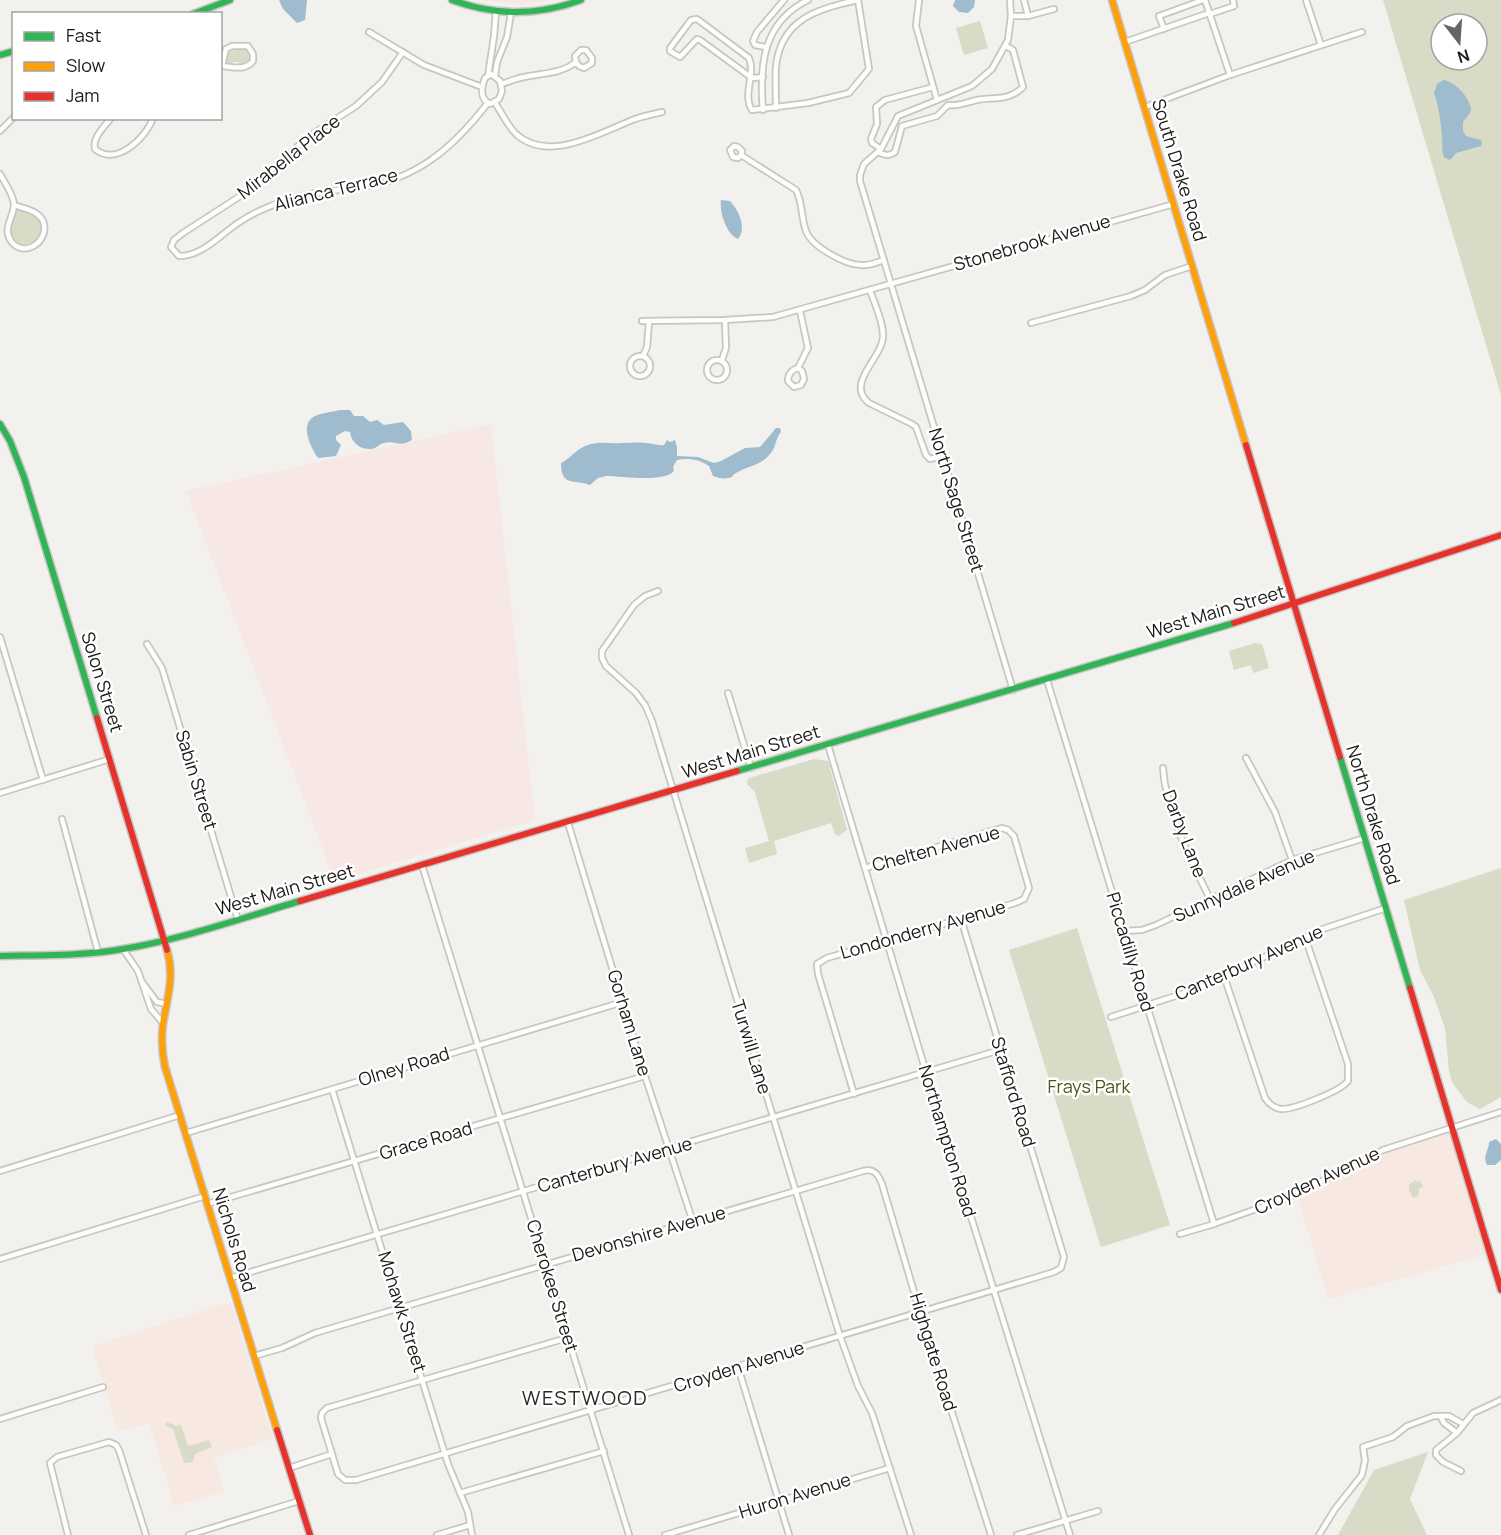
<svg xmlns="http://www.w3.org/2000/svg" width="1501" height="1535" font-family="Manrope,sans-serif">
<style>
.industrial{fill:#f8e8e5}
.education{fill:#f7e9e1}
.green{fill:#d8dbc6;fill-rule:evenodd}
.water{fill:#9fbcce}
.lines{fill:none;stroke-linecap:round;stroke-linejoin:round}
.street-casing{stroke:#c7c6c3;stroke-width:8}
.fast-casing{stroke:#c7c6c3;stroke-width:9}
.slow-casing{stroke:#c7c6c3;stroke-width:9}
.jam-casing{stroke:#c7c6c3;stroke-width:9}
.street{stroke:#fdfdfc;stroke-width:4.5}
.fast{stroke:#30b455;stroke-width:6}
.slow{stroke:#ff9f0a;stroke-width:6}
.jam{stroke:#e5322d;stroke-width:6}
.labels{text-anchor:middle;stroke-width:5;stroke-linejoin:round;paint-order:stroke}
.street-label{font-size:18px;fill:#1a1916;stroke:#fff}
.park-label{font-size:18px;fill:#4e5711;stroke:#fff}
.neighbourhood-label{font-size:20px;letter-spacing:1.5px;fill:#2c2a24;stroke:#fff}
</style>
<rect width="100%" height="100%" fill="#f2f1ed"/>
<path class="industrial" d="M491,424L535,820L335,881L186,491Z"/>
<g class="education">
<path d="M479,0H549L520,4Z"/>
<path d="M1451,1131L1487,1254L1328,1299L1297,1195L1380,1155Z"/>
<path d="M231,1302L273,1439L214,1458L224,1491L174,1506L149,1423L118,1432L92,1346Z"/>
</g>
<g class="green">
<path d="M1383,0H1501V395ZM1441,24H1477V60H1441Z"/>
<path d="M980,21L988,48L964,55L956,28Z"/>
<path d="M245,49L251,54L250,63L239,66V62H233V66L227,65V55L230,51Z"/>
<path d="M20,210C25,213 33,213 37,217C60,237 12,260 11,229C11,223 15,217 16,211Z"/>
<path d="M1255,643L1262,644L1269,668L1253,673L1251,665L1234,670L1229,651Z"/>
<path d="M814,759L828,761L847,830L838,836L835,834L831,823L774,841L777,854L749,863L745,848L769,841L755,792L747,784V781L749,778Z"/>
<path d="M1501,868V1097L1480,1109L1467,1102L1452,1082L1449,1071L1445,1028L1434,997L1420,970L1404,900Z"/>
<path d="M1077,928L1170,1225L1101,1247L1009,950Z"/>
<path d="M1416,1180L1417,1182L1420,1181L1423,1186L1419,1189L1418,1196L1413,1198L1409,1190V1184Z"/>
<path d="M167,1422L176,1426L181,1425L188,1446L209,1440L212,1447L195,1454L193,1462L184,1463L173,1429L165,1425Z"/>
<path d="M1428,1452L1410,1499L1427,1535H1338L1374,1470Z"/>
</g>
<g class="water">
<path d="M279,0H307L305,20L297,23L283,9Z"/>
<path d="M955,0H975L974,7L968,13L959,12L953,6Z"/>
<path d="M1443,80C1455,81 1469,97 1471,109C1471,114 1465,118 1463,122V131L1466,136L1481,140L1482,143L1481,146L1456,153L1450,160L1444,157C1441,149 1443,145 1442,138C1441,122 1439,108 1434,93L1437,84Z"/>
<path d="M721,200L730,201C739,211 747,228 738,239C726,235 719,210 721,200Z"/>
<path d="M340,410H350L354,416H363L370,422L377,420L384,425L403,422L411,431L412,440C398,448 395,440 384,443C379,444 376,449 371,449C360,450 351,442 350,432L345,431L336,436V440L341,445L336,456L318,458C312,449 300,427 312,418C318,413 332,412 340,410Z"/>
<path d="M776,428H780L781,432C776,438 776,444 773,450C762,467 750,464 736,473C730,477 734,477 728,478C722,479 718,478 713,476L709,466C698,459 690,458 677,460L673,467L674,471C663,483 622,476 606,476L598,478L590,485C574,479 561,487 561,463C571,458 577,448 588,445C600,441 609,444 621,443C629,443 637,442 645,443C652,443 657,446 664,445L667,440L670,442L675,440L677,447V456L698,457L714,463L721,461L745,448L760,447Z"/>
<path d="M1496,1139L1501,1144V1160L1495,1165H1487C1482,1156 1489,1151 1489,1142Z"/>
</g>
<g class="lines">
<defs>
<g id="street">
<path d="M919,0L916,26L937,100"/>
<path d="M1010,0L1011,16L1008,40L992,69L972,86L898,116L881,149L864,164L860,175V181L1013,690"/>
<path d="M1024,0L1028,16"/>
<path d="M1205,0L1230,75"/>
<path d="M1306,0L1321,45"/>
<path d="M1210,14L1234,6L1233,0"/>
<path d="M1011,16H1028L1054,9"/>
<path d="M1164,29L1159,16L1203,0"/>
<path d="M369,32L424,65L482,87"/>
<path d="M1125,42L1209,13"/>
<path d="M765,47L755,45L753,41L757,32L784,0"/>
<path d="M403,52L382,82L356,106L308,137L248,191L183,233L174,240L171,247L179,256C202,256 219,236 238,223C247,217 256,212 266,208C297,194 323,192 356,188C415,181 452,149 487,104"/>
<path d="M220,66H222C233,67 245,71 253,61V54L248,46H232L226,49L222,66"/>
<path d="M491,74L500,81L502,91L499,99L490,104C480,99 481,88 485,78Z"/>
<path d="M488,76L494,36L496,11"/>
<path d="M495,76L497,62L507,37L511,13"/>
<path d="M763,77L752,78L700,40L697,39L680,57L670,51V48L691,20L697,19L749,58C756,74 742,95 752,110L808,103L849,93L869,69L858,0"/>
<path d="M501,84C509,82 517,78 524,77C542,73 561,74 576,62L575,56L581,50H586L592,58V63L584,68L579,66L576,62"/>
<path d="M495,103C502,113 507,125 516,134C549,164 601,132 635,119C644,116 653,114 662,112"/>
<path d="M1145,107L1230,75L1362,32"/>
<path d="M776,108C776,94 775,79 776,66C781,19 819,8 858,0"/>
<path d="M763,110C759,65 763,22 808,0"/>
<path d="M111,118C104,127 92,138 95,149C116,167 146,138 153,118"/>
<path d="M0,131L14,117"/>
<path d="M881,149L872,143L871,139L877,124L876,107L885,100L933,87"/>
<path d="M878,152C885,155 888,157 895,152L902,126L937,116L948,105C958,107 967,102 977,100C993,97 1010,101 1023,87L1013,50L1006,46"/>
<path d="M741,155L742,151L738,147L734,146L730,150L733,157L738,158L741,155L796,190C803,203 801,218 806,231C811,246 845,265 861,265C869,266 876,263 884,260"/>
<path d="M0,174C5,183 13,194 14,204C14,217 2,228 11,241C23,258 48,243 44,224C41,211 25,209 14,205"/>
<path d="M870,290C874,303 883,320 883,335C884,357 844,383 869,403L912,424L916,427L926,455L930,459L942,456"/>
<path d="M642,321L725,320L773,317L1174,204"/>
<path d="M1031,323L1131,296L1145,290L1165,275L1192,266"/>
<circle cx="640" cy="366" r="10"/>
<path d="M643,356L647,347L649,321"/>
<circle cx="717" cy="370" r="10"/>
<path d="M722,360L726,348L725,320"/>
<path d="M798,368L802,371L804,379L801,385L794,387L788,381C788,374 791,370 798,368L808,348L800,311"/>
<path d="M658,591L645,596L634,605L602,651V658L606,666L636,693L645,705L652,721L840,1336L858,1386L872,1413L911,1535"/>
<path d="M0,637L43,780"/>
<path d="M147,644L162,668L238,920"/>
<path d="M1047,680L1214,1224"/>
<path d="M728,693L751,768"/>
<path d="M828,745L926,1072L1070,1535"/>
<path d="M1246,758L1275,812L1292,860"/>
<path d="M1163,768C1166,813 1190,858 1210,899"/>
<path d="M0,793L110,759"/>
<path d="M62,819L98,952"/>
<path d="M568,823L645,1076L693,1222"/>
<path d="M422,865L629,1535"/>
<path d="M1123,931L1142,930L1156,925L1292,860L1365,838"/>
<path d="M123,949L138,971L151,1009L163,1023"/>
<path d="M1224,976L1265,1098C1269,1104 1274,1108 1281,1109C1293,1110 1341,1091 1348,1081V1064L1305,937"/>
<path d="M142,982L157,1002L167,1004"/>
<path d="M1111,1017L1200,988L1320,930L1386,908"/>
<path d="M332,1089L448,1464L468,1512L472,1535"/>
<path d="M854,1094L818,974L817,964L827,958L1015,903L1024,899L1029,888L1014,836L1008,830L1002,828L865,868"/>
<path d="M186,1133L623,1002"/>
<path d="M0,1171L180,1115"/>
<path d="M207,1204L645,1076"/>
<path d="M1180,1234L1214,1224L1290,1197L1383,1150L1501,1112"/>
<path d="M0,1259L205,1196"/>
<path d="M230,1278L1000,1050"/>
<path d="M567,1338L327,1408L322,1413L321,1418L338,1474L345,1480H356L1054,1272L1061,1268L1064,1257L961,919"/>
<path d="M254,1356L282,1348L315,1333L863,1171C874,1168 878,1174 882,1184L920,1312L991,1535"/>
<path d="M738,1367L789,1535"/>
<path d="M1440,1416L1444,1423L1457,1433"/>
<path d="M0,1419L103,1387"/>
<path d="M289,1468L332,1454"/>
<path d="M1461,1471L1443,1462L1436,1455V1450L1457,1433L1473,1413L1501,1400"/>
<path d="M460,1493L604,1451"/>
<path d="M68,1535L50,1463L57,1457L109,1442L116,1445L119,1450L146,1535"/>
<path d="M189,1535L299,1501"/>
<path d="M437,1535L470,1525"/>
<path d="M665,1535L890,1468"/>
<path d="M1017,1535L1098,1511"/>
<path d="M1319,1535L1335,1509L1362,1475L1365,1460L1363,1447L1393,1437L1407,1426L1434,1416H1449L1463,1424"/>
</g>
<g id="fast">
<path d="M452,0C495,16 538,16 581,0"/>
<path d="M193,14L230,0"/>
<path d="M0,55L14,51"/>
<path d="M0,424L10,441L24,477L97,718"/>
<path d="M1340,757L1410,988"/>
<path d="M737,771L1234,623"/>
<path d="M0,956C41,955 83,956 123,949C183,939 242,918 300,901"/>
</g>
<g id="slow">
<path d="M1112,0L1246,445"/>
<path d="M167,950C175,977 167,998 163,1024C161,1039 162,1053 165,1067L277,1430"/>
</g>
<g id="jam">
<path d="M1246,445L1340,757"/>
<path d="M1234,623L1501,535"/>
<path d="M97,718L167,950"/>
<path d="M300,901L737,771"/>
<path d="M1410,988L1501,1290"/>
<path d="M277,1430L310,1535"/>
</g>
</defs>
<use href="#street" class="street-casing"/>
<use href="#fast" class="fast-casing"/>
<use href="#slow" class="slow-casing"/>
<use href="#jam" class="jam-casing"/>
<use href="#street" class="street"/>
<use href="#fast" class="fast"/>
<use href="#slow" class="slow"/>
<use href="#jam" class="jam"/>
</g>
<g class="labels">
<g class="street-label">
<text transform="translate(289 157) rotate(-38)" y="6">Mirabella Place</text>
<text transform="translate(1179 170) rotate(73)" y="6">South Drake Road</text>
<text transform="translate(336 190) rotate(-14)" y="6">Alianca Terrace</text>
<text transform="translate(1032 243) rotate(-16)" y="6">Stonebrook Avenue</text>
<text transform="translate(956 500) rotate(73)" y="6">North Sage Street</text>
<text transform="translate(1216 612) rotate(-17)" y="6">West Main Street</text>
<text transform="translate(102 682) rotate(73)" y="6">Solon Street</text>
<text transform="translate(751 752) rotate(-17)" y="6">West Main Street</text>
<text transform="translate(196 780) rotate(73)" y="6">Sabin Street</text>
<text transform="translate(1373 815) rotate(73)" y="6">North Drake Road</text>
<text transform="translate(1184 834) rotate(69)" y="6">Darby Lane</text>
<text transform="translate(936 849) rotate(-15)" y="6">Chelten Avenue</text>
<text transform="translate(1244 886) rotate(-24)" y="6">Sunnydale Avenue</text>
<text transform="translate(285 890) rotate(-16)" y="6">West Main Street</text>
<text transform="translate(923 930) rotate(-16)" y="6">Londonderry Avenue</text>
<text transform="translate(1130 952) rotate(73)" y="6">Piccadilly Road</text>
<text transform="translate(1249 963) rotate(-24)" y="6">Canterbury Avenue</text>
<text transform="translate(629 1023) rotate(73)" y="6">Gorham Lane</text>
<text transform="translate(751 1047) rotate(73)" y="6">Turwill Lane</text>
<text transform="translate(404 1067) rotate(-17)" y="6">Olney Road</text>
<text transform="translate(1013 1092) rotate(73)" y="6">Stafford Road</text>
<text transform="translate(426 1141) rotate(-16)" y="6">Grace Road</text>
<text transform="translate(947 1141) rotate(73)" y="6">Northampton Road</text>
<text transform="translate(615 1165) rotate(-16)" y="6">Canterbury Avenue</text>
<text transform="translate(1317 1181) rotate(-25)" y="6">Croyden Avenue</text>
<text transform="translate(649 1234) rotate(-16)" y="6">Devonshire Avenue</text>
<text transform="translate(234 1240) rotate(73)" y="6">Nichols Road</text>
<text transform="translate(552 1286) rotate(73)" y="6">Cherokee Street</text>
<text transform="translate(402 1312) rotate(73)" y="6">Mohawk Street</text>
<text transform="translate(933 1352) rotate(73)" y="6">Highgate Road</text>
<text transform="translate(739 1367) rotate(-17)" y="6">Croyden Avenue</text>
<text transform="translate(795 1496) rotate(-17)" y="6">Huron Avenue</text>
</g>
<g class="park-label">
<text x="1089" y="1093">Frays Park</text>
</g>
<g class="neighbourhood-label">
<text x="585" y="1405">WESTWOOD</text>
</g>
</g>
<rect x="12" y="12" width="210" height="108" fill="#ffffff" stroke="#a3a3a2" stroke-width="1.5"/>
<rect x="24" y="32" width="30" height="9" fill="#30b455" stroke="#a3a3a2" stroke-width="1.5"/>
<text x="66" y="42" font-size="18" fill="#1a1916">Fast</text>
<rect x="24" y="62" width="30" height="9" fill="#ff9f0a" stroke="#a3a3a2" stroke-width="1.5"/>
<text x="66" y="72" font-size="18" fill="#1a1916">Slow</text>
<rect x="24" y="92" width="30" height="9" fill="#e5322d" stroke="#a3a3a2" stroke-width="1.5"/>
<text x="66" y="102" font-size="18" fill="#1a1916">Jam</text>
<g transform="translate(1459 42) rotate(163)"><circle r="28" fill="#ffffff" stroke="#a3a3a2" stroke-width="1.5"/>
<path d="M0-4.5L10 22L0 15L-10 22Z" fill="#666561"/>
<text y="-9" font-size="16" font-weight="bold" text-anchor="middle" fill="#1a1916">N</text>
</g>
</svg>
